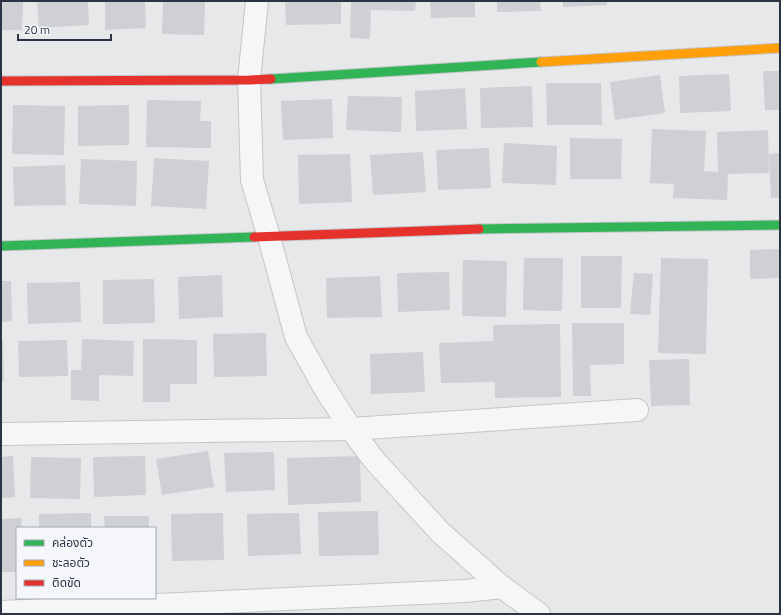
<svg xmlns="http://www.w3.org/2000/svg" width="781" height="615" font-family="'Titillium Web','Noto Sans Thai',sans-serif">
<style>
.building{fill:#ced0d3}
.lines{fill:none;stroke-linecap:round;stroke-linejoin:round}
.street-casing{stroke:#c4c6c8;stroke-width:24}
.fast-casing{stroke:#c4c6c8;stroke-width:11}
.slow-casing{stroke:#c4c6c8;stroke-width:11}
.jam-casing{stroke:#c4c6c8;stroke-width:11}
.street{stroke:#f5f6f7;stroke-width:22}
.fast{stroke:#30b455;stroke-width:9}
.slow{stroke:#ff9f0a;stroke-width:9}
.jam{stroke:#e5322d;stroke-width:9}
</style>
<rect width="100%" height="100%" fill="#e6e8ea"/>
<g class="building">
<path d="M1,1H23L22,30H1Z"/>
<path d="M37,1H88L89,25L39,28Z"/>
<path d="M105,1H145L146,28L105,30Z"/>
<path d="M163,1H205L204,35L162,34Z"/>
<path d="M285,1H341V24L286,25Z"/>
<path d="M351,1H416L415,11L371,10L370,39L350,38Z"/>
<path d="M430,1H475V17L431,18Z"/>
<path d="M497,1H540L541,11L497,12Z"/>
<path d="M563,1H607V5L563,7Z"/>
<path d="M763,71H780V110H765Z"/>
<path d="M729,74L731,111L680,113L679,76Z"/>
<path d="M660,75L665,113L615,120L610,82Z"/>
<path d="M546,83H601L602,125H547Z"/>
<path d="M532,86L533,127L481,128L480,88Z"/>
<path d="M465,88L467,129L416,131L415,91Z"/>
<path d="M348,96L402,97L401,132L346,130Z"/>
<path d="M332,99L333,138L283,140L281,101Z"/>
<path d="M147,100L201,101L200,121H211V148L146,147Z"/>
<path d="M13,105L65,106L64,155L12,154Z"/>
<path d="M129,105V145L78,146V106Z"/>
<path d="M652,129L706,131L704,171L718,172L717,132L768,130L769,173L728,174L727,200L673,198L674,184L650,183Z"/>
<path d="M570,138L622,139L621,179H570Z"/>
<path d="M504,143L557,146L556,185L502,183Z"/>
<path d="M489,148L491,188L438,190L436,150Z"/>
<path d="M423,152L426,192L373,195L370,155Z"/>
<path d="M780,153V198H771L769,154Z"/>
<path d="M350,154L352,202L299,204L298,155Z"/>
<path d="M154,158L209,161L206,209L151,206Z"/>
<path d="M81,159L137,161L136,206L79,204Z"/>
<path d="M65,165L66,205L14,206L13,167Z"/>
<path d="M780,249V278L750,279V250Z"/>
<path d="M581,256H622L621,308H581Z"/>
<path d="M524,258H563L562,311L523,310Z"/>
<path d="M661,258L708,259L706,354L658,353Z"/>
<path d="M463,260L507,261L506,317L462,316Z"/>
<path d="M449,272L450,310L398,312L397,273Z"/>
<path d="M634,273L653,274L650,315L630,314Z"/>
<path d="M222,275L223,317L179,319L178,277Z"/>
<path d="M380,276L382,317L327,318L326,278Z"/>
<path d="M154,279L155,323L103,324V280Z"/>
<path d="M1,281H11L12,321L1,322Z"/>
<path d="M80,282L81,322L28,324L27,283Z"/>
<path d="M572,323H624V364L590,365L591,396H573Z"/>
<path d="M560,324L561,397L495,398V382L441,383L439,343L493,341L494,360L493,325Z"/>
<path d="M266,333L267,376L214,377L213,334Z"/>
<path d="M82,339L134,341L133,376L99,375V401L71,400V370H81Z"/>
<path d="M143,339L197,340V384H170V402H143Z"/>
<path d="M1,340H3L4,381H1Z"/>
<path d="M67,340L68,376L19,377L18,341Z"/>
<path d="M423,352L425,392L371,394L370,354Z"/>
<path d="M689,359L690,405L651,406L649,360Z"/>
<path d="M208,451L214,487L162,495L156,459Z"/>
<path d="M274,452L275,490L226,492L224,453Z"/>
<path d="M13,456L15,497L1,498V457Z"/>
<path d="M145,456L146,495L94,497L93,457Z"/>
<path d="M360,456L361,502L288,505L287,458Z"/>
<path d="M31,457L81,458L80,499L30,498Z"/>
<path d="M378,511L379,555L319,556L318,512Z"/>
<path d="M91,513V528H39V514Z"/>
<path d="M223,513L224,560L172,561L171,514Z"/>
<path d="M299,513L301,554L248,556L247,514Z"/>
<path d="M104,516H149V528H105Z"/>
<path d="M21,518L22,528H17V572H1V519Z"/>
</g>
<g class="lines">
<defs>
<g id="street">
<path d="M257,1L249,80L252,180L269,237L296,337L324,387L351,429L374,460L441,533L502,587L539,614"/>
<path d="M1,434L351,429L637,410"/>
<path d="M1,612L465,591L502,587"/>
</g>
<g id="fast">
<path d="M271,79L541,62"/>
<path d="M479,229L780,225"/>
<path d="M1,246L254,237"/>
</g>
<path id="slow" d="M541,62L780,48"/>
<g id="jam">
<path d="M1,81L249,80L271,79"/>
<path d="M254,237L479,229"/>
</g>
</defs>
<use href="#street" class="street-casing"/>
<use href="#fast" class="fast-casing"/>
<use href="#slow" class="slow-casing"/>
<use href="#jam" class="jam-casing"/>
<use href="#street" class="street"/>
<use href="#fast" class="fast"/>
<use href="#slow" class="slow"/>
<use href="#jam" class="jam"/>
</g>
<rect width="781" height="615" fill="none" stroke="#2b3445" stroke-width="4"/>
<rect x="16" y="527" width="140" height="72" fill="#f4f6f9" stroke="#a4a8b1"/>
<rect x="24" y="540" width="20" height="6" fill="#30b455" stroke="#a4a8b1"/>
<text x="52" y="547" font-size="12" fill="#2b3445">คล่องตัว</text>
<rect x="24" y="560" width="20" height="6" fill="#ff9f0a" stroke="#a4a8b1"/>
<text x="52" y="567" font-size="12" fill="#2b3445">ชะลอตัว</text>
<rect x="24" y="580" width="20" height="6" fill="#e5322d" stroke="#a4a8b1"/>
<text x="52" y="587" font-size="12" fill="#2b3445">ติดขัด</text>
<path d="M18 34v6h93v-6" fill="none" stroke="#2b3445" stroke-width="2"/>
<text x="24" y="34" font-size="12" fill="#2b3445" stroke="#f4f6f9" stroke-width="3" paint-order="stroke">20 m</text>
</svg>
